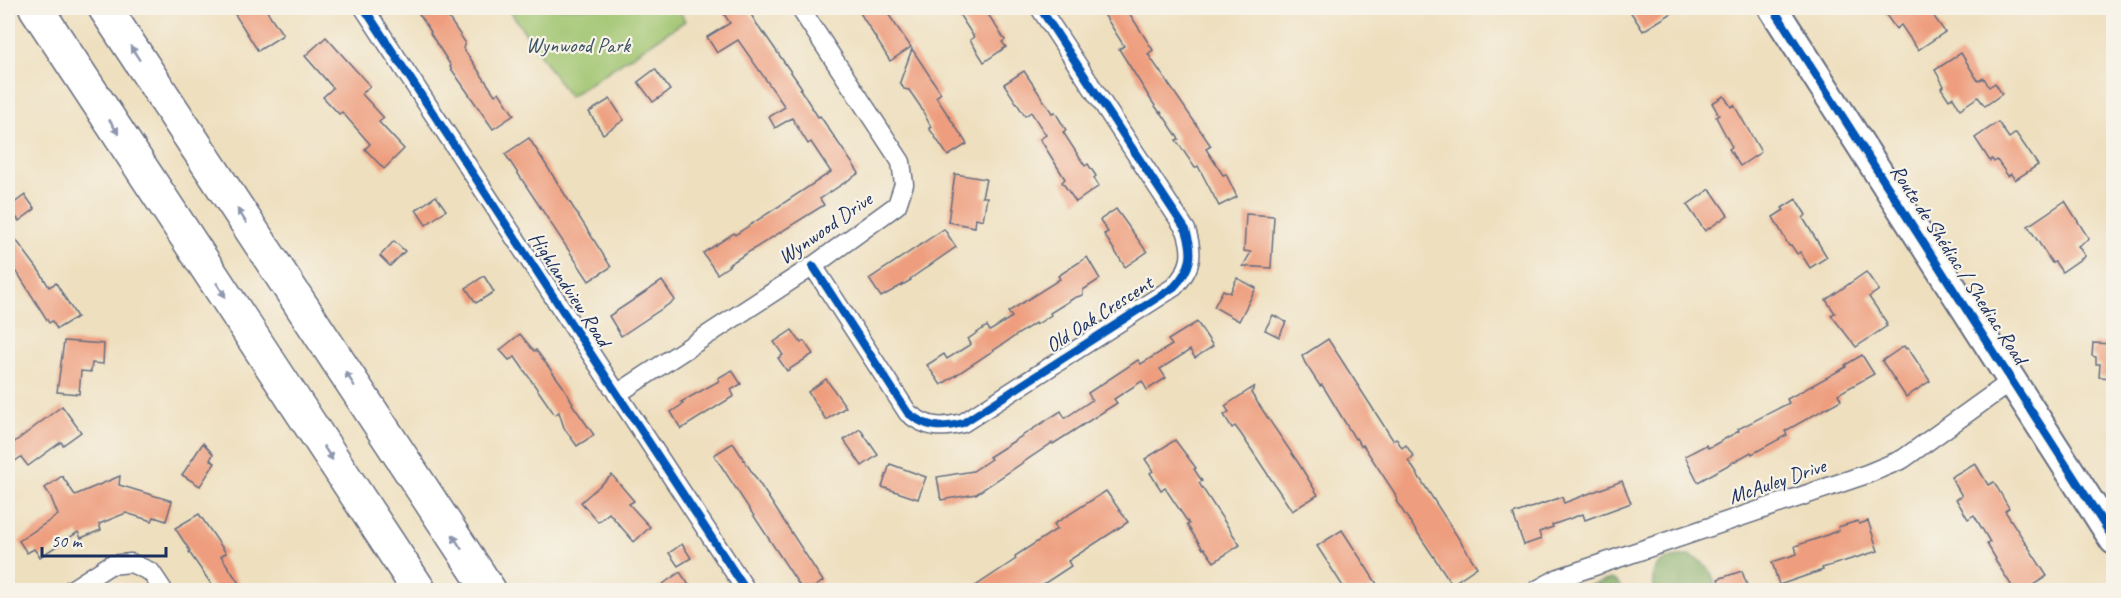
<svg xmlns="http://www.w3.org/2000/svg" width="2121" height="598" font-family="Caveat,sans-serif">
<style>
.green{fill:#a0c56f;stroke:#5e7a66;stroke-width:1.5}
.forest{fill:#80aa62;stroke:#4e6c60;stroke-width:1.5}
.building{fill:#ee9e7e}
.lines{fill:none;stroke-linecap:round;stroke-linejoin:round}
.street-casing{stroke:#656d80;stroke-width:21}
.primary-casing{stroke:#656d80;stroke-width:32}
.highway-casing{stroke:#656d80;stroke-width:36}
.street{stroke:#fff;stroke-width:18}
.primary{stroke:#fff;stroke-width:28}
.highway{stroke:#fff;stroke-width:33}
.cycleway-casing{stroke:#f7f3e8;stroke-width:11}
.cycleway{stroke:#0057b8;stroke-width:8}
.oneway{fill:#8d97ae}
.labels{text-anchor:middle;stroke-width:4.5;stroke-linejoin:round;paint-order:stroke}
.park-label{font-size:21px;fill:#3c5462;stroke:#f7f3e8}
.street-label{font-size:21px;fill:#1b2f5e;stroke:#f7f3e8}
</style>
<rect width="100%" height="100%" fill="#f7f3e8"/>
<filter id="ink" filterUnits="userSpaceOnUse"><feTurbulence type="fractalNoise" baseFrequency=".0167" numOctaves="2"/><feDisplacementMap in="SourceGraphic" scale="12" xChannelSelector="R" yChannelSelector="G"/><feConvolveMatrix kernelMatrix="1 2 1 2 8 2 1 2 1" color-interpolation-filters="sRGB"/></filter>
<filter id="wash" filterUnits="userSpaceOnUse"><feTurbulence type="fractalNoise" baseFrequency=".008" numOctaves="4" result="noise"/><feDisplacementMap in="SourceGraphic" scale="24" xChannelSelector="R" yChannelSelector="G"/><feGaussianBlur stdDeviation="1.35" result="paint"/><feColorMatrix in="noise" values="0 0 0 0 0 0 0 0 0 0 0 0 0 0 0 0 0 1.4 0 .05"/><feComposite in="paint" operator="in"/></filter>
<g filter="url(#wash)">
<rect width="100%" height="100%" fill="#eedfbe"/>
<path class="green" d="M508,8H678L685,21L569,97Z"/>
<g class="forest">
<path d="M1690,556C1706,562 1715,573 1715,590H1655C1654,586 1652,580 1653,575C1655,558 1677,557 1690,556Z"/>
<path d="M1611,579L1617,582L1623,590H1573Z"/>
</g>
<g id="blocks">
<g class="building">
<path d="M231,8H265L283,35L258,51Z"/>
<path d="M415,8H442L465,42V46L463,48L495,95L499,92L514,115L493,129L450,67L451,66L430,33L431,32Z"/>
<path d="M720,8H747L763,34L764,33L802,88L800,89L818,117L820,116L859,173L820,199L824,205L728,265L729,266L717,274L703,253L734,233L735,235L831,172L811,142L808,144L792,118L775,128L769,117L785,107L738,40L717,53L707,37L730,23Z"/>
<path d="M857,8H884L911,47L890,61Z"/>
<path d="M955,8H984L1005,40L1002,42L1006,47L984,62L970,40L974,37Z"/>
<path d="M1100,8H1126L1153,50L1148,54L1211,146L1206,149L1223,175L1226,174L1237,197L1219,206L1198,166L1195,168L1176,140L1179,139L1161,112L1160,113L1151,100L1119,49L1124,46Z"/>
<path d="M1628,8H1680L1643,31Z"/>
<path d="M1881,8H1928L1945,32L1918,50L1901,25L1896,29Z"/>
<path d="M326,37L370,86L362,94L384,118L379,122L404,149L384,169L365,149L370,144L342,112L339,114L323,97L333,88L305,56Z"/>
<path d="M912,49L941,93L936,97L967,144L948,156L929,128L931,127L920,106L909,90L904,89L900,82Z"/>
<path d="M1961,53L1978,81L1984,78L1989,87L1995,83L2002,94L1985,106L1978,97L1960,109L1953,97L1949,100L1941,88L1944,86L1935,70Z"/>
<path d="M655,69L670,90L653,102L638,82Z"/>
<path d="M1024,71L1052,113L1055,112L1066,130L1063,132L1085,166L1088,164L1096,176L1094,178L1099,186L1076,202L1062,182L1065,179L1040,139L1046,135L1031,112L1025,116L1004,84Z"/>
<path d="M1724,96L1731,107L1734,105L1761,152L1740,166L1729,149L1732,147L1716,117L1719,115L1712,103Z"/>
<path d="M610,99L624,120L603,134L589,112Z"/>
<path d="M1998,122L2009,138L2016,133L2038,165L2015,180L2011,174L2008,176L1997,160L1994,162L1992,159L1990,161L1975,138Z"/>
<path d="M529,138L611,267L589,281L505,154Z"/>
<path d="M955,174L986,179L982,197H987L983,220L976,218L975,227L948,222Z"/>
<path d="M1710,189L1728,215L1705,231L1687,205Z"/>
<path d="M25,195L35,209L19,221L9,207Z"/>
<path d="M436,196L446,210L426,225L416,210Z"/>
<path d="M1796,199L1806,215L1803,218L1827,257L1810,268L1800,252L1797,254L1791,245L1789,246L1773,217L1784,210L1782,208Z"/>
<path d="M2065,201L2089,239L2078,246L2085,256L2062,272L2055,262L2052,263L2028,226Z"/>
<path d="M1116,209L1147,252L1125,267L1104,234L1108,232L1100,220Z"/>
<path d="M1246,214L1274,216L1271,268L1243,266L1251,252L1244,251Z"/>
<path d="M8,229L40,272L49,287L56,283L77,317L57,329L52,321L49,323L17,272L8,279Z"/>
<path d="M944,229L956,247L910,279L911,280L881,297L869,279Z"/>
<path d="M394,241L405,251L390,266L380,256Z"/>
<path d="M1087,257L1100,279L1083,290V295L1074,298L1050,313L1051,315L1036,325L1035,323L941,385L927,365L944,354L947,359L971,344L968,339L987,326L990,331L1012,317L1008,312L1060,279L1058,276Z"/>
<path d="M1866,272L1879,290L1869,297L1887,323L1885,324L1887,326L1856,347L1831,315L1835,313L1826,300Z"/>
<path d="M484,276L494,292L476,303L466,288Z"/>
<path d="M1237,278L1256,288L1239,321L1214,307L1223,290L1230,293Z"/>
<path d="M662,281L675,300L621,336L609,316Z"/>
<path d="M1273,315L1286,322L1279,337L1265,330Z"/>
<path d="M1197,322L1213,346L1195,358L1190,350L1160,369L1166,378L1147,390L1142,381L1114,399L1117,403L1053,444L1052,443L976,494L941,500L937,477L973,471L991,459L989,457L1061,411L1065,418L1092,400L1088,393L1138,360L1141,364L1172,345L1168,340Z"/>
<path d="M792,330L801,343L804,341L813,354L787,371L778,358L783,355L774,342Z"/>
<path d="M520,334L534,351L536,350L562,385L573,403L572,404L594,435L577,446L564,428L559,412L555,415L515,357L509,360L500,350Z"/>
<path d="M1328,339L1393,440L1396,438L1402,448L1406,445L1414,457L1408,461L1412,466L1477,567L1452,584L1396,501L1397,500L1394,492L1363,445L1361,446L1356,438L1355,439L1326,391L1322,385L1320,386L1305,363L1302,356Z"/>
<path d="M64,341L104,344L103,364L92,363L91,372L81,371L79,394L57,392Z"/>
<path d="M2093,343L2114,344V378L2099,377L2100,364H2096V357L2092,356Z"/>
<path d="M1904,346L1906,349L1908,348L1930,381L1906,397L1882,361Z"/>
<path d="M1862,355L1874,374L1838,394L1841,400L1785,431L1787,435L1752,454L1751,452L1698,482L1685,456L1706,445L1708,448L1714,445L1739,431L1738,429L1789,403L1787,399L1846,367L1845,365Z"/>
<path d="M732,370L741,384L731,390L734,396L681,429L671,412L683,404L681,402L719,381L718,378Z"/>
<path d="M826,379L846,407L826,420L808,392Z"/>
<path d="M1255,386L1251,393L1299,464L1318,495L1292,511L1241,434L1235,426L1232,428L1224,415L1229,412L1225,406Z"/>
<path d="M62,406L81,432L63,445L61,442L28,466L21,457L8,466V447Z"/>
<path d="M860,429L878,455L862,466L844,440Z"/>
<path d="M1175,440L1196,468L1194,469L1202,481L1199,483L1240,545L1214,562L1204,548L1203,549L1187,525L1189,524L1165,488L1161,490L1150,473L1153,471L1145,459Z"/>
<path d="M203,443L213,454L210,460L215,463L200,486L182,475Z"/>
<path d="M733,443L823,581L809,591H803L714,455Z"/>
<path d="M1975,463L1988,485L1994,482L2009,508L2005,511L2047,576L2024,591H2015L1995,560L1996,559L1987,544L1990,542L1974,515L1968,519L1956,499L1962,496L1951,477Z"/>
<path d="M890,464L926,477L918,499L882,487Z"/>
<path d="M612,475L634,501L629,504L650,527L634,542L609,513L598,522L581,502Z"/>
<path d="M62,476L75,495L120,476L119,485L172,501L166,521L154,517L152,521L126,513L99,524L101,530L81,538L78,532L40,557L34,549L27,553L19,541L58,515L50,495L45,488Z"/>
<path d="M1622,481L1631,503L1585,520L1583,514L1552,525L1553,527L1539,532L1541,539L1524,545L1513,514L1562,497L1564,503Z"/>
<path d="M1106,491L1128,522L1068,561L1071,566L1036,589L1033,585L1024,591H968L1016,559L1015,556L1057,529L1054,524Z"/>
<path d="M199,514L226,553L221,556L244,591H216L189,552L190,551L175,528Z"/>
<path d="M1858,521L1859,524L1868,521L1878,551L1822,568L1823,570L1779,585L1772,562L1797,554L1795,546L1822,537L1839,530L1838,527Z"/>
<path d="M1342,530L1377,584L1367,591H1346L1317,546Z"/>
<path d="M682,544L691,558L678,566L669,553Z"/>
<path d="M1742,571L1749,591H1722L1718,579Z"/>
<path d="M680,572L693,591H653Z"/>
</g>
</g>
</g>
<g filter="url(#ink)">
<use href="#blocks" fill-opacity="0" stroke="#656d80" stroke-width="1.5"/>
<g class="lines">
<defs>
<g id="street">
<path d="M364,8L746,590"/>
<path d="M813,266L908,413C927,428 940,429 963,423L1174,287C1192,268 1194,254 1186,230L1040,8"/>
<path d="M617,394L813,266L897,205L904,184L901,162L800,8"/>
<path d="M71,590L110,565L131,563L151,572L163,590"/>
<path d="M1537,590L1559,578L1867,474L1903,459L2013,380"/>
</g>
<path id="primary" d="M1773,8L2114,540"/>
<g id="highway">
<path d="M36,8L419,590"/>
<path d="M105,8L489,590"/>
</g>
</defs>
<use href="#street" class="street-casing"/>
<use href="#primary" class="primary-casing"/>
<use href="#highway" class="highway-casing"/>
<use href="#street" class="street"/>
<use href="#primary" class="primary"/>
<use href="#highway" class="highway"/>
<defs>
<g id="cycleway">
<path d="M364,8L746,590"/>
<path d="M1773,8L2114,540"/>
<path d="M813,266L908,413C927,428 940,429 963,423L1174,287C1192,268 1194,254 1186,230L1040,8"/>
</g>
</defs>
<use href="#cycleway" class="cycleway-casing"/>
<use href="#cycleway" class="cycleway"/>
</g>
<defs><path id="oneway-solid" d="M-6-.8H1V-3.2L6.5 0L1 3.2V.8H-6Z" transform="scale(1.5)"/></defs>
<g class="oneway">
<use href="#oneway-solid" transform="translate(135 53) rotate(-123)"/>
<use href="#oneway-solid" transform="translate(114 127) rotate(57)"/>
<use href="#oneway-solid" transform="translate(242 216) rotate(-123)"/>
<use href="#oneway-solid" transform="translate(221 290) rotate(57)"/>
<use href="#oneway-solid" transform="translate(350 379) rotate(-123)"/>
<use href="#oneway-solid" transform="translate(328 453) rotate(57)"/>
<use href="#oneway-solid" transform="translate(457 542) rotate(-123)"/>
</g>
</g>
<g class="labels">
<g class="park-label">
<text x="578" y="52">Wynwood Park</text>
</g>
<g class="street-label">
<text transform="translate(825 228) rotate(-35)" y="7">Wynwood Drive</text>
<text transform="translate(1959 264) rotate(57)" y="7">Route de Shédiac / Shediac Road</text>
<text transform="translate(570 289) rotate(57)" y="7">Highlandview Road</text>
<text transform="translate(1099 314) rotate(-33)" y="7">Old Oak Crescent</text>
<text transform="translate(1777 481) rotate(-19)" y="7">McAuley Drive</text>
</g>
</g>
<rect width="2121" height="598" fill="none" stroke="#f7f3e8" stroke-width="30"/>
<path d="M42 547v9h124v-9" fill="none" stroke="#1b2f5e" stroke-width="3"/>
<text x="51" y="547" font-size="18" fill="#1b2f5e" stroke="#f7f3e8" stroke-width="4.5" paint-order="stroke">50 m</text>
</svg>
